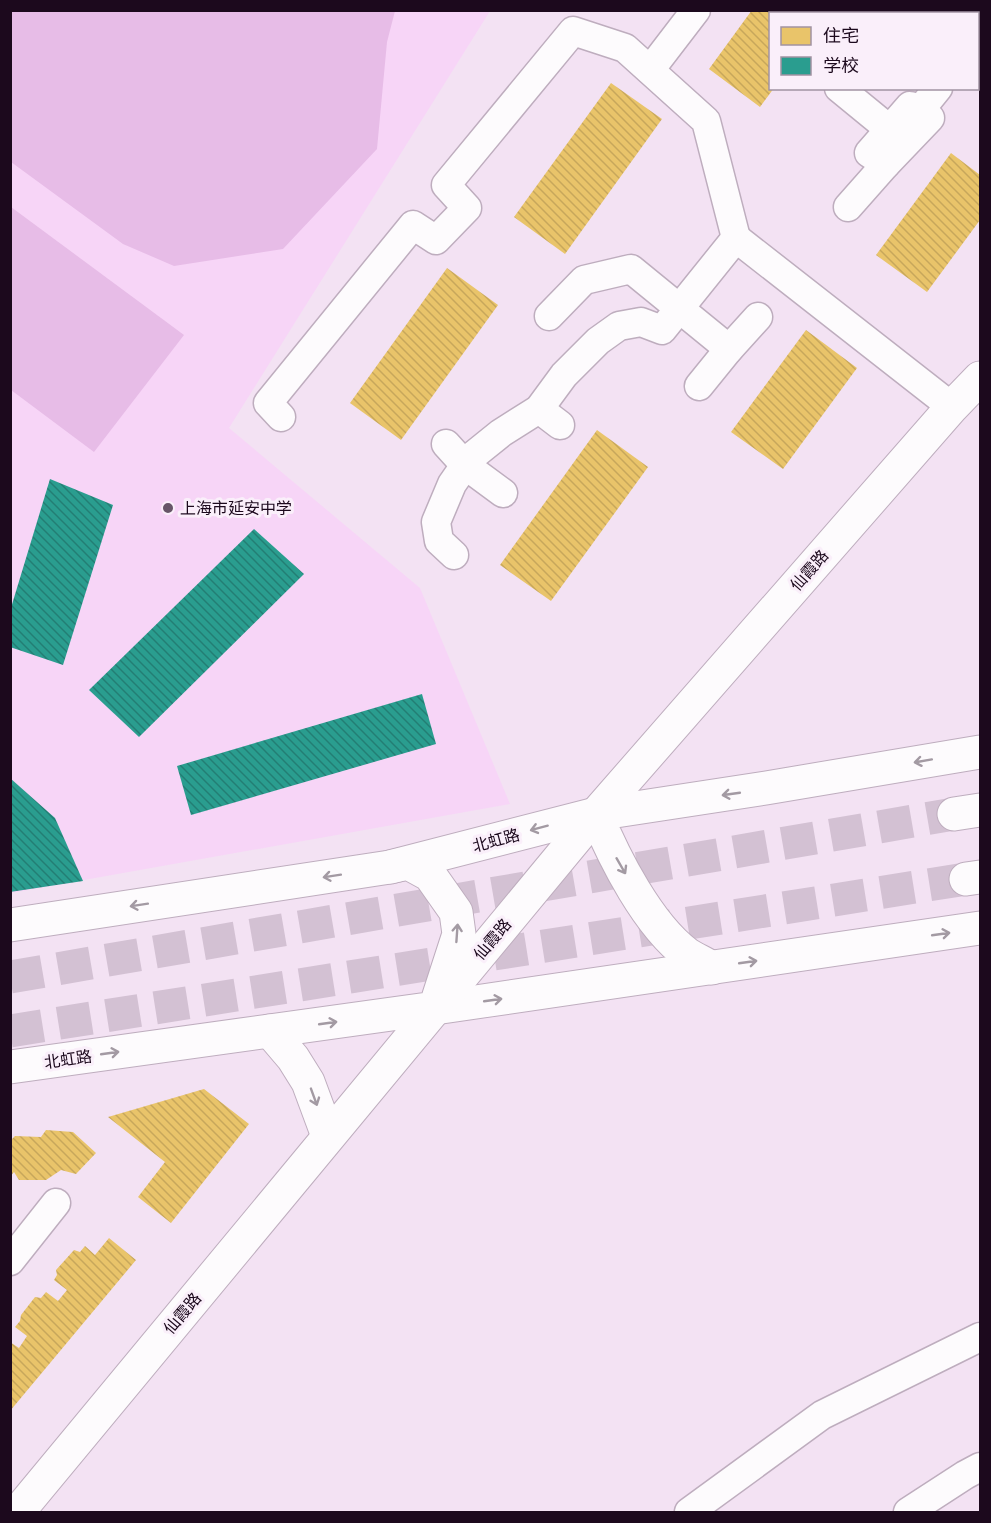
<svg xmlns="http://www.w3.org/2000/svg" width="991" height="1523" font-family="'DM Sans','Noto Sans SC',sans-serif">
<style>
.built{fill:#f7d5f7}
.grass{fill:#e7bce7}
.homes{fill:url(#homes-back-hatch)}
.schools{fill:url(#schools-back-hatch)}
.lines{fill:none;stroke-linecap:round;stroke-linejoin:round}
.highway-tunnel{stroke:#d3c1d3;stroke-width:33;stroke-dasharray:33 16;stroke-linecap:butt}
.street-casing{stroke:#beadbe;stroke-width:31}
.secondary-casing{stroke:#beadbe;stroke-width:35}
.primary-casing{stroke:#beadbe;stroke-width:35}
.highway-casing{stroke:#beadbe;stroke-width:35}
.street{stroke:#fdfbfd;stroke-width:28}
.secondary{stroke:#fdfbfd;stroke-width:33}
.primary{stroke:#fdfbfd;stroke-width:33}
.highway{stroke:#fdfbfd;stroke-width:33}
.oneway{stroke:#a39aa3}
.poi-dot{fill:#675568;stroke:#faeffa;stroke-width:2}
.labels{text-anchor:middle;stroke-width:6;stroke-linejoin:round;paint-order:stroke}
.poi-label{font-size:16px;fill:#1c091d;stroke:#faeffa;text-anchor:start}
.street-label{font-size:16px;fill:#1c091d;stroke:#faeffa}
</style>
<defs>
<pattern id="homes-back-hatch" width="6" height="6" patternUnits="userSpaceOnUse" patternTransform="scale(1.5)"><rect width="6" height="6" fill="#e9c46a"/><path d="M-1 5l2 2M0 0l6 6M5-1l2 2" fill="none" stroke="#c7a75b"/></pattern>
<pattern id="schools-back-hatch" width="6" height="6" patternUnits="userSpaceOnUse" patternTransform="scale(1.5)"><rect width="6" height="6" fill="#2a9d8f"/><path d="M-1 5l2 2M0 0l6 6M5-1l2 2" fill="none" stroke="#237e74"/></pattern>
</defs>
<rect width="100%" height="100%" fill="#f3e2f3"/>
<path class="built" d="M11,11H490L229,428L420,588L510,804L11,893Z"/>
<g class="grass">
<path d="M11,10L395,11L387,42L377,149L283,249L174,266L123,244L11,162Z"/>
<path d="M11,207L184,335L94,452L11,390Z"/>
</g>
<g class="homes">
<path d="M752,10H831L829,14H770V88H774L760,107L709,69Z"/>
<path d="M611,83L662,119L565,254L514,217Z"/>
<path d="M951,153L980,175V220L927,292L876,255Z"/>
<path d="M447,268L498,305L401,440L350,403Z"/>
<path d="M806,330L857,368L783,469L731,432Z"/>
<path d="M597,430L648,467L551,601L500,565Z"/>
<path d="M204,1089L249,1124L171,1223L138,1197L165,1162L108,1117Z"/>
<path d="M46,1130L73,1132L96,1153L76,1174L61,1170L46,1180H19L14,1172L10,1177V1141L15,1136L41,1137Z"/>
<path d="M109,1238L136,1260L10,1411V1342L19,1348L27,1336L15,1327L20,1321L21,1315L35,1297L41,1298L46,1292L58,1301L67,1290L54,1280L57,1275L56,1270L74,1250L80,1252L85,1246L95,1255Z"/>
</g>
<g class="schools">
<path d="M50,479L113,505L63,665L10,647V611Z"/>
<path d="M254,529L304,574L139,737L89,690Z"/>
<path d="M422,694L436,744L191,815L177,766Z"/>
<path d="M10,778L55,818L83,881L10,892Z"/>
</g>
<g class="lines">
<g class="highway-tunnel">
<path d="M10,977L954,814"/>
<path d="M10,1031L966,879"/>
</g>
<defs>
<g id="street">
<path d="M978,40L980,36"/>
<path d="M650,70L696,10"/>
<path d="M839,88L889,129"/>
<path d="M910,106L921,109L930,118L886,164L869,153Z"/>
<path d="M921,109L938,88"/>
<path d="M848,207L886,164"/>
<path d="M549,316L584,280L631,269L729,349L699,386"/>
<path d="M729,349L758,317"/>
<path d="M539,409L560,425"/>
<path d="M281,417L268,403L413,225L436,240L467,208L446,185L573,31L625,48L706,121L736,238"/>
<path d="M446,444L465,465L503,493"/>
<path d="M454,555L439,541L436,522L452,484L470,458L501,433L539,409L564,375L598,341L619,326L641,322L662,330L736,238L952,407"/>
<path d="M10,1261L56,1203"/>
<path d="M689,1512L822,1415L980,1337"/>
<path d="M908,1512L965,1475L980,1467"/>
</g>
<g id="secondary">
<path d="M712,968C704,963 695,959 687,954C648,925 614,858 596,814L766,788L980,752"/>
<path d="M435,1008L980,928"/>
<path d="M18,1512L596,814L952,407L980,378"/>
</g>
<g id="primary">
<path d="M10,925L390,867L596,814"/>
<path d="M270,1031L293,1058L308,1082L328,1136"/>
<path d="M10,1067L435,1008L459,934L456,912L430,875L408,863L390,867"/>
</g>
<g id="highway">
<path d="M954,814L980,810"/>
<path d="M966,879L980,877"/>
</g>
</defs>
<use href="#street" class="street-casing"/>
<use href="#secondary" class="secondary-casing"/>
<use href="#primary" class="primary-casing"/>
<use href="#highway" class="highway-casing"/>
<use href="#street" class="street"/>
<use href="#secondary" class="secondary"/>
<use href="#primary" class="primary"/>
<use href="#highway" class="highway"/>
</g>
<defs><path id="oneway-shaft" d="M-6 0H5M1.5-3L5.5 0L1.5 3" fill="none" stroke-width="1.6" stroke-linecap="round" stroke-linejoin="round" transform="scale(1.5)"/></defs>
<g class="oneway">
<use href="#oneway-shaft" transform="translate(923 761) rotate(170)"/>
<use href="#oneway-shaft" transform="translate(731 794) rotate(172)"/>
<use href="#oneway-shaft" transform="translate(539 828) rotate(165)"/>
<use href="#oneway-shaft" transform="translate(621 866) rotate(60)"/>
<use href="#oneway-shaft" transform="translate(332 876) rotate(171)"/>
<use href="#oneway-shaft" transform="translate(139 905) rotate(171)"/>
<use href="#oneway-shaft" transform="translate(457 933) rotate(-86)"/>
<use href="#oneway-shaft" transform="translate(941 934) rotate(-8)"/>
<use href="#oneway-shaft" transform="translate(748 962) rotate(-8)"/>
<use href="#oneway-shaft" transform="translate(493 1000) rotate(-8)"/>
<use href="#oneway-shaft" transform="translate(328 1023) rotate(-8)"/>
<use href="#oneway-shaft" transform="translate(110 1053) rotate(-8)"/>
<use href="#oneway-shaft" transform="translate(314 1097) rotate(70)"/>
</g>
<circle class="poi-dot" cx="168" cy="508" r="6"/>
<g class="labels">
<g class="poi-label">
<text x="180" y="514">上海市延安中学</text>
</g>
<g class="street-label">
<text transform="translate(809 570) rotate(-49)" y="6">仙霞路</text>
<text transform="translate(496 840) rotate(-15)" y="6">北虹路</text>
<text transform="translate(492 939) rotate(-50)" y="6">仙霞路</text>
<text transform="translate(68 1059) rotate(-8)" y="6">北虹路</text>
<text transform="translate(182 1313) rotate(-50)" y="6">仙霞路</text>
</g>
</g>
<rect width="991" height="1523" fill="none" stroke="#1c091d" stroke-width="24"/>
<rect x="769" y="12" width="210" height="78" fill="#faeffa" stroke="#a193a2" stroke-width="1.5"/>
<rect x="781" y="27" width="30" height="18" fill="#e9c46a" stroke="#a193a2" stroke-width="1.5"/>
<text x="823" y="42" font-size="18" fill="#1c091d">住宅</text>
<rect x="781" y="57" width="30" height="18" fill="#2a9d8f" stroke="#a193a2" stroke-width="1.5"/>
<text x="823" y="72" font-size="18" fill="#1c091d">学校</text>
</svg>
